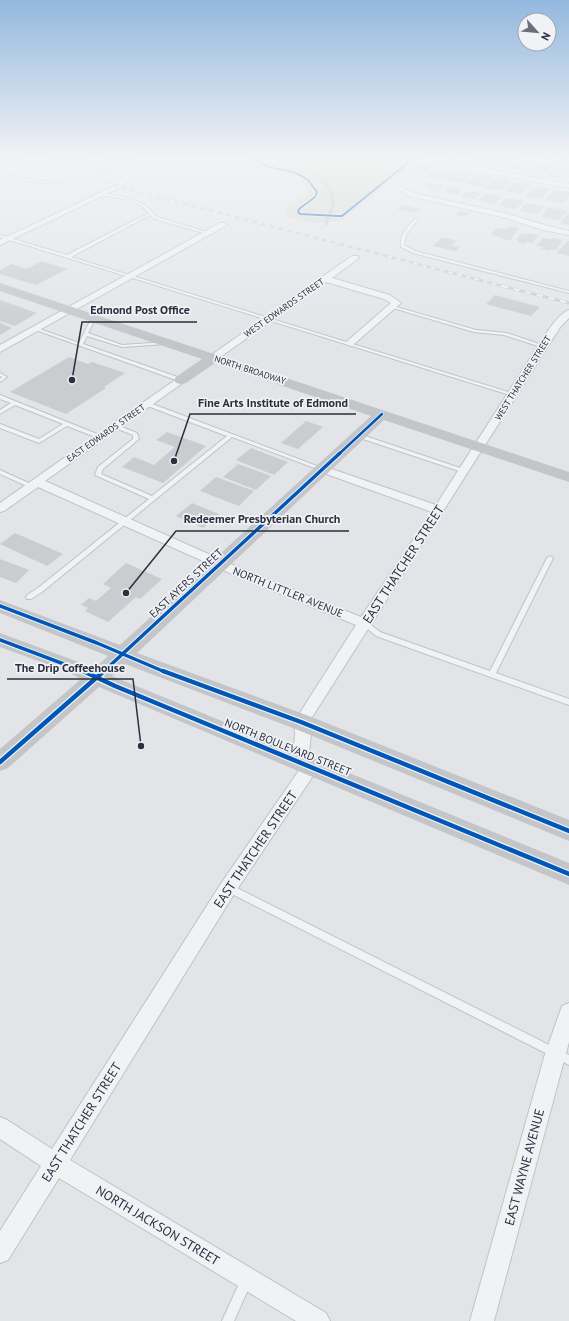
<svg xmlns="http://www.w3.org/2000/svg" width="569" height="1321" font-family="'PT Sans',sans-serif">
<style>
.green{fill:#d2dad3}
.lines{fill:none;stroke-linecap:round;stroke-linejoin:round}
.stream{stroke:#b3bfcf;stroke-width:2.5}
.building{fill:#cacccf}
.lane-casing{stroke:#c0c2c5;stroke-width:2}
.street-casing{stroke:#c0c2c5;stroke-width:2}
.lane{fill:#f1f2f4;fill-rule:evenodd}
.street{fill:#f1f2f4;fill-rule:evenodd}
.secondary{fill:#c3c5c8;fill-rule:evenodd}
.rail-far1-casing{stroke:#cbccce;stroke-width:2.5}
.rail-casing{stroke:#cbccce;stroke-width:3}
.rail-far1{stroke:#f0f2f6;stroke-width:1.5;stroke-dasharray:4.5;stroke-linecap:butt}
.rail{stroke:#f0f2f6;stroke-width:2;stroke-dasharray:6;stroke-linecap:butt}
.cycleway-far3-casing{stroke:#f0f2f6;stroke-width:3.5}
.cycleway-far2-casing{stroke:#f0f2f6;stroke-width:4}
.cycleway-far1-casing{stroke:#f0f2f6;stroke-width:5.5}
.cycleway-casing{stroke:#f0f2f6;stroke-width:7}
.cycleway-far3{stroke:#0057b8;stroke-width:2}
.cycleway-far2{stroke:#0057b8;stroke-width:2.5}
.cycleway-far1{stroke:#0057b8;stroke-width:3.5}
.cycleway{stroke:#0057b8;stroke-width:4.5}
.labels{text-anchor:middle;stroke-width:3.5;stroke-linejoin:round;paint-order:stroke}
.far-street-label{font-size:9px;fill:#2a303e;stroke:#f0f2f6}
.street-label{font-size:11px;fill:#2a303e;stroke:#f0f2f6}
.near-street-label{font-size:13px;fill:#2a303e;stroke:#f0f2f6}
.leader{fill:none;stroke:#2a303e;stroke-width:1.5}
.callout-dot{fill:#2a303e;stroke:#f0f2f6;stroke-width:1.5}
.callout-label{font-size:12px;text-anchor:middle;font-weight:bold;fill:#2a303e;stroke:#f0f2f6;stroke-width:3.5;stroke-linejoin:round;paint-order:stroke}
</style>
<rect width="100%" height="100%" fill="#e2e4e7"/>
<path class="green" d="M246,157H421L340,221L309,223L286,216L285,207L310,194L300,177L260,168Z"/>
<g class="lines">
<path class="stream" d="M294,157C305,173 335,181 333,203C332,210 328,217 326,224"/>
</g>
<g class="building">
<path d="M82,157L97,161H103L110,157H135L104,173L44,158Z"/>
<path d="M476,157H495L488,164L472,162Z"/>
<path d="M499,157H506L516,159L507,168L491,165Z"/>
<path d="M518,160L535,162L526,171L510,169Z"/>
<path d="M535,163L552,166L544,175L527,172Z"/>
<path d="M419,164L433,166L422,176L406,173Z"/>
<path d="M555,166L569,169V172L564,178L547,176Z"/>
<path d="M438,168L453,170L442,180L426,177Z"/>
<path d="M457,171L472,174L462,183L445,180Z"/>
<path d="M477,174L492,177L482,187L465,184Z"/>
<path d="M495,178L511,181L501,191L484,188Z"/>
<path d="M426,182L445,185L437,192L429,190L431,187L421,185Z"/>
<path d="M515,182L531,185L521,194L504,191Z"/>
<path d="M449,187L463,189L457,196L444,192Z"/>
<path d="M535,187L551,189L542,199L524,196Z"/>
<path d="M555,190L569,192V196L564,203L545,200Z"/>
<path d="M467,191L481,193L476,199L461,197Z"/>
<path d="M485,193L503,197L494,204L479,201L478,200Z"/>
<path d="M506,198L524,201L516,209L500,206L499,205Z"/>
<path d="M526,203L545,206L537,214L521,211L520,210Z"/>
<path d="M404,205L420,209L414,213L397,209Z"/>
<path d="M548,207L568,211L558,220L541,217Z"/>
<path d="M460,211L469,213L464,217L455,215Z"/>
<path d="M567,214H569V225L560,223Z"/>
<path d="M509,226L519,228L510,241L502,239L503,238L491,234L497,228L507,229Z"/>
<path d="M522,233L526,234L527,233L539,235L532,243L526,242L524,244L518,242L519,241L516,240Z"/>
<path d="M442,237L457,241L452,245L460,247L455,251L433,246Z"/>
<path d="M543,238L552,239L553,238L563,240L556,250L550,249L549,251L541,249L543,247L536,246Z"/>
<path d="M568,241H569V256L556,253Z"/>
<path d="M42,261L67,269L36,285L0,274V270L12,264L26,269Z"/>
<path d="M495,295L540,307L531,316L486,304Z"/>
<path d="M0,300L37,313L15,326L0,321Z"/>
<path d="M0,323L12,328L0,335Z"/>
<path d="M69,357L88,364L92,362L125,373L104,387L106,388L66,414L10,392Z"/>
<path d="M306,421L323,427L298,449L281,443Z"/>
<path d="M167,432L206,446L163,483L122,467L134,457L154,465L175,447L156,440Z"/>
<path d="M251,448L288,462L274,475L236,460Z"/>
<path d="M238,464L271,476L256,490L223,477Z"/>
<path d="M216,477L254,491L239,506L200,491Z"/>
<path d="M192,503L219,514L203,528L176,516Z"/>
<path d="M15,533L63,554L47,566L0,544Z"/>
<path d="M0,559L29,570L16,583L0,577Z"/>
<path d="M126,563L162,579L140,599L136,597L108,622L85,611L88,608L81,605L89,598L96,601L111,588L103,584Z"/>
</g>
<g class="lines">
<defs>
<g id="lane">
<path d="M541,157H548L569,161V163Z"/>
<path d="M0,173L26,179L60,183L58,184L26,181L0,175Z"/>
<path d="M101,193L124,197L136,201L146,206L157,217L210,233L207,234L155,219L150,215L71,257L515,394L510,395L0,237V235L67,255L149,213C137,199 118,198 101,195Z"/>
<path d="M415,219L418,220L406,235L404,245L415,251L569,291V293L413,253L401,247C399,235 407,227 415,219Z"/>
<path d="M393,306L476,330L507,333L545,346L541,347L504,335L474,332L393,308Z"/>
<path d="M92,317L96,318L88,333L122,345L166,342L168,343L166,344L122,347L87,336L83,344L183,379V381H179L33,329L37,328L79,343Z"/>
<path d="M0,373L7,377L0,382V379L2,377L0,376Z"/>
<path d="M0,395L102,436L103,437L102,438H98L67,426L39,443L0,428V424L39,439L63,424L15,405L0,414V410L11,403L0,399Z"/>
<path d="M147,402L325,469L322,471L320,470L232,437L42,592L31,599H27L26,597L27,595L38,588L149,499L95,475L98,467L133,439V435L113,427V425H117L137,433L139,439L103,469L101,474L152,496L227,436L145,405V403Z"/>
<path d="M359,434L466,470L467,471L466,472H462L357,437V435Z"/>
<path d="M0,470L33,485L34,486L31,488L29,487L0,474Z"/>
<path d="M550,556L553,558L496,673L569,699V705L376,636L361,623L364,621H366L380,632L490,671L547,558Z"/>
<path d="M229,884L569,1055V1065L226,891L225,888L226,885Z"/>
<path d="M246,1275L250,1277L252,1281L234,1321H222L242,1277Z"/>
</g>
<g id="street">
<path d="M15,157H24L0,167V163Z"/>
<path d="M148,157H156L136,169L123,186L0,245V240L119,184L132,167Z"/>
<path d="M441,157L458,163L569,184V188L457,167L438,160V158Z"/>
<path d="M402,187L413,193L508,214L548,226L569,231V235L543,230L506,218L409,196L399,189Z"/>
<path d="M220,223H226L227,225L0,352V345Z"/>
<path d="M352,256H358L359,258L332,278L390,295L401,303L353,345L350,346L345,343L391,303L384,299L326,282L216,360H210L208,358L210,356Z"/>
<path d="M569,310V318L561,326L548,346L309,722L311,735L309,752L319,766L317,770L234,894L70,1160L326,1313L330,1321H296L59,1178L8,1260L0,1263V1231L41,1166L0,1139V1117L7,1120L52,1149L222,882L302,766L293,754L295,735L294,722L356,625L234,575L38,487L4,511L0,512V503L178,378H184L186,380L184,382L45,481L242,569L361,617L432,512L318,471L316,469L318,467H326L436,505L538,346C545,336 557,314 569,310Z"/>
<path d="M569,1003V1042L494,1321H470L545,1054L562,1006Z"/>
</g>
</defs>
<use href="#lane" class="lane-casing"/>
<use href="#street" class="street-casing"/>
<use href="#lane" class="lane"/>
<use href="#street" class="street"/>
<path class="secondary" d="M0,283L569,472V482L384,420L137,653L309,716L569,820V841L293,728L125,664L112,676L569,863V885L99,687L8,768L0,771V749L81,679L68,672L0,647V633L95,668L108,656L0,613V600L120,645L371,416L215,363L186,383L181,384L176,383L174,380L176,377L202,359L0,291Z"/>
<defs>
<path id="rail-far1" d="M4,157L506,287"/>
<path id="rail" d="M502,286L569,303"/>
</defs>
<use href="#rail-far1" class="rail-far1-casing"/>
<use href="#rail" class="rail-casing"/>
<use href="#rail-far1" class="rail-far1"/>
<use href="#rail" class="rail"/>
<defs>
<path id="cycleway-far3" d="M253,157C269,173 288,166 305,178C310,181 313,187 317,192L315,197L299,209L298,212L300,214L338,216H342L415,157"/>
<path id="cycleway-far2" d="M339,454L382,414"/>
<g id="cycleway-far1">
<path d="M0,606L97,643L165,672"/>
<path d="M0,640L85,672"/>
<path d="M103,672L340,453"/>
</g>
<g id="cycleway">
<path d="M83,671L115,686L569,874"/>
<path d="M163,671L301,722L569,831"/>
<path d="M0,762L104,671"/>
</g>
</defs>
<use href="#cycleway-far3" class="cycleway-far3-casing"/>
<use href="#cycleway-far2" class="cycleway-far2-casing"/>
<use href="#cycleway-far1" class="cycleway-far1-casing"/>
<use href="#cycleway" class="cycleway-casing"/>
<use href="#cycleway-far3" class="cycleway-far3"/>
<use href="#cycleway-far2" class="cycleway-far2"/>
<use href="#cycleway-far1" class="cycleway-far1"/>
<use href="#cycleway" class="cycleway"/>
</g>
<linearGradient id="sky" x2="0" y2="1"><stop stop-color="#93b8de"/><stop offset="0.46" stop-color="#f2f3f4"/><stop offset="1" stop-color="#f2f3f4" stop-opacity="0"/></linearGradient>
<rect width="569" height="342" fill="url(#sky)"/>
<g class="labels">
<g class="far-street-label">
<text transform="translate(284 308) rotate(-35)" y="3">WEST EDWARDS STREET</text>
<text transform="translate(250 370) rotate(18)" y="3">NORTH BROADWAY</text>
<text transform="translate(523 378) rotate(-58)" y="3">WEST THATCHER STREET</text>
<text transform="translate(106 433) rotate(-35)" y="3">EAST EDWARDS STREET</text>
</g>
<g class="street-label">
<text transform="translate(186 583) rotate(-43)" y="4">EAST AYERS STREET</text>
<text transform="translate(288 592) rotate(22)" y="4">NORTH LITTLER AVENUE</text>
<text transform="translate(288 747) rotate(22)" y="4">NORTH BOULEVARD STREET</text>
</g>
<g class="near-street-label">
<text transform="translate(403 564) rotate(-57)" y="5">EAST THATCHER STREET</text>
<text transform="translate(255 849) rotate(-56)" y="5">EAST THATCHER STREET</text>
<text transform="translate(81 1122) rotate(-58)" y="5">EAST THATCHER STREET</text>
<text transform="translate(524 1167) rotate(-75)" y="5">EAST WAYNE AVENUE</text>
<text transform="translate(158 1225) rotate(31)" y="5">NORTH JACKSON STREET</text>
</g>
</g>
<path class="leader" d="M72 380L82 322H197M174 461L190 414H356M126 593L176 531H349M141 746L133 679H7"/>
<g class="callout-dot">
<circle cx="72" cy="380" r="4"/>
<circle cx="174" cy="461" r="4"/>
<circle cx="126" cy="593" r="4"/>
<circle cx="141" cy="746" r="4"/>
</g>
<g class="callout-label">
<text x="140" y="314">Edmond Post Office</text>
<text x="273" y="407">Fine Arts Institute of Edmond</text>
<text x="262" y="523">Redeemer Presbyterian Church</text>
<text x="70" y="672">The Drip Coffeehouse</text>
</g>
<g transform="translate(537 32) rotate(117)"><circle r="19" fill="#f0f2f6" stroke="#a1a4ac"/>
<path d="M0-3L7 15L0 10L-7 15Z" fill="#6a6f79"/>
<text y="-6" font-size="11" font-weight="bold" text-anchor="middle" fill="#2a303e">N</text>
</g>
</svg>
